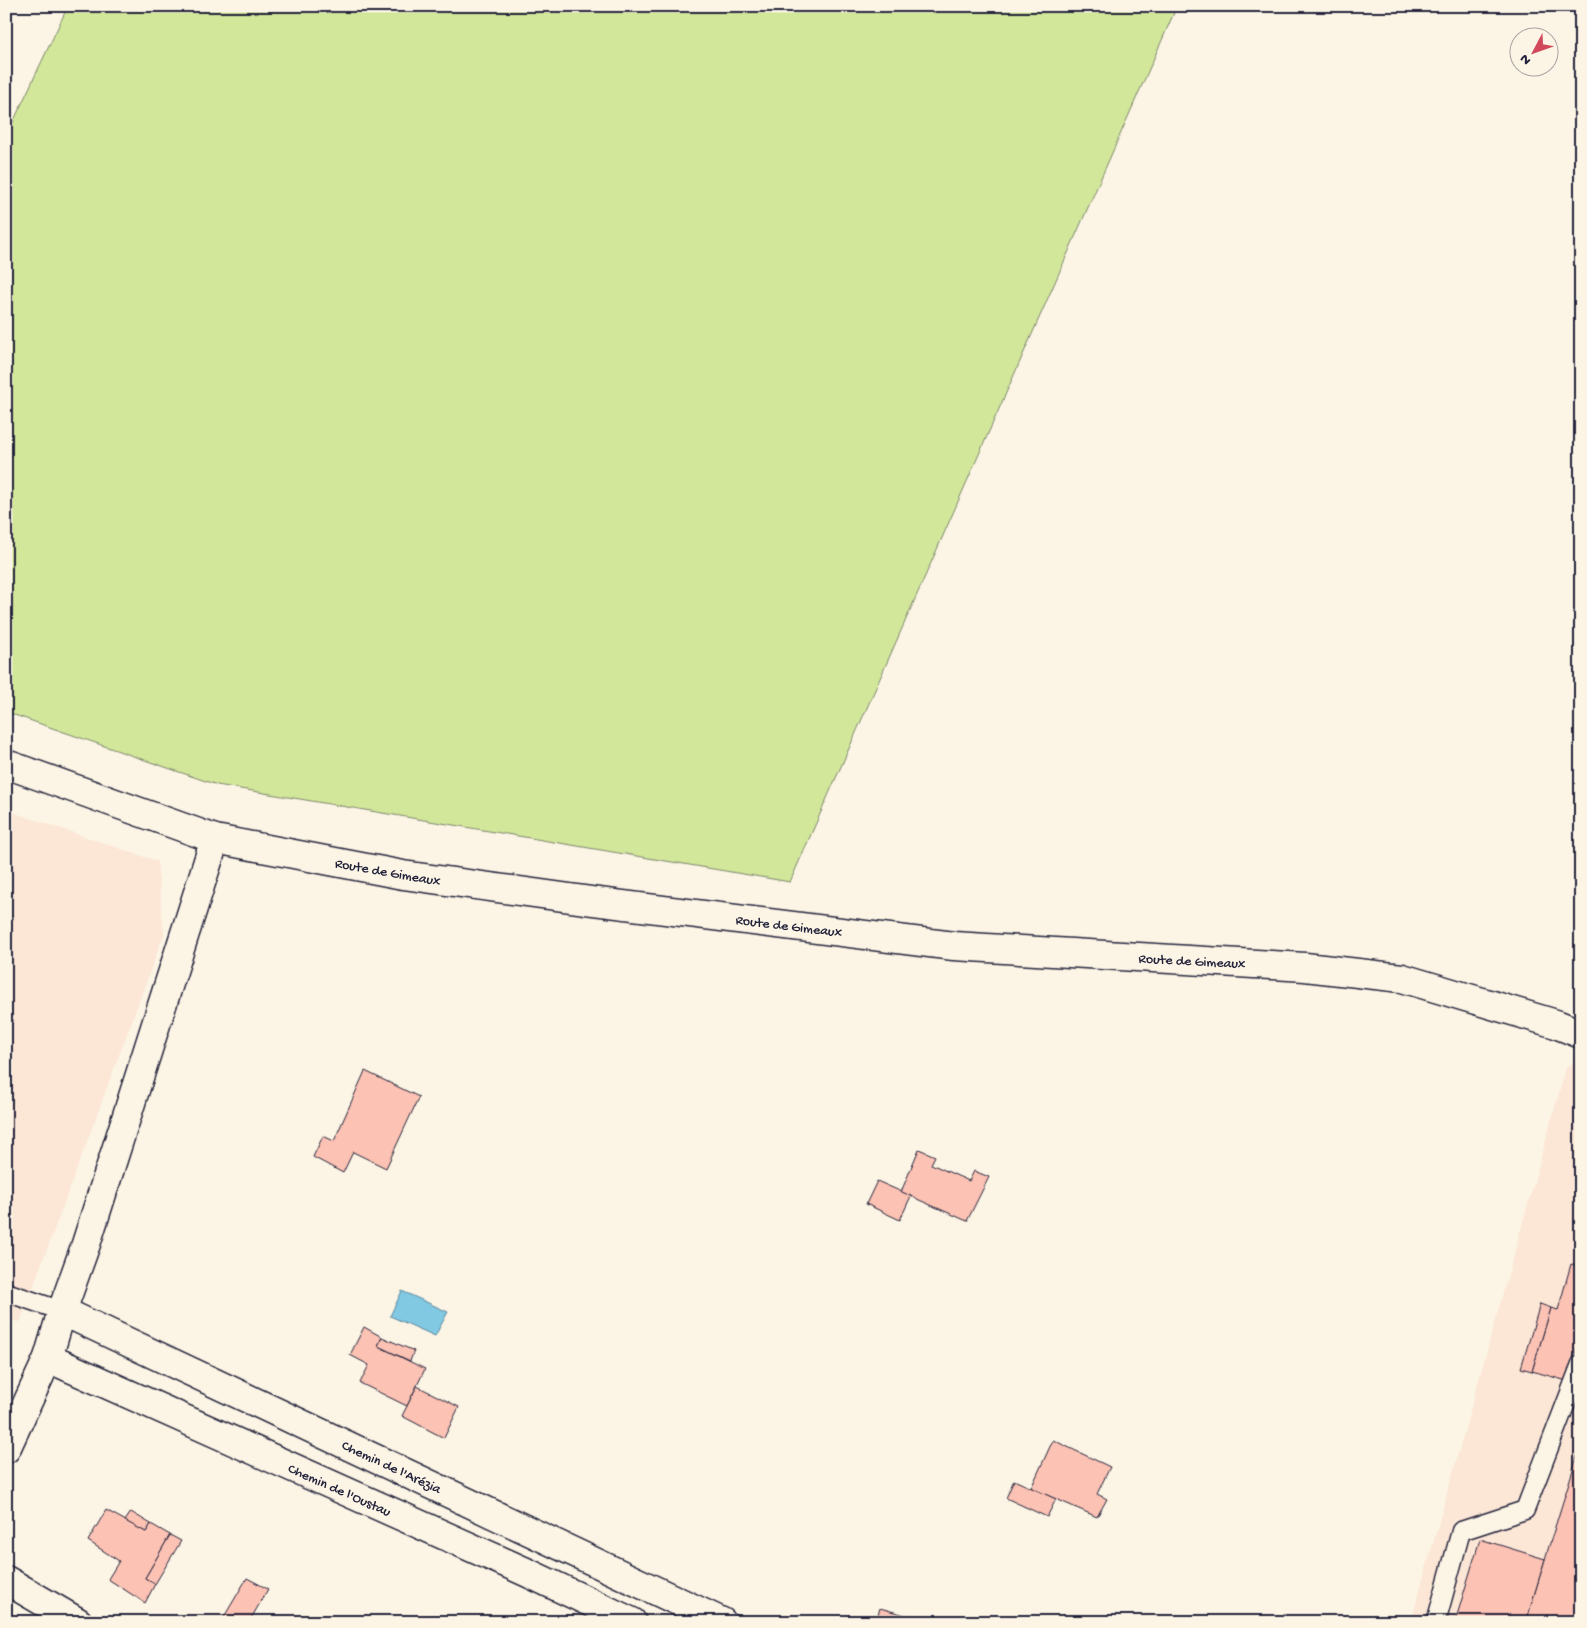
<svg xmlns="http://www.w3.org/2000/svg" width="1587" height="1628" font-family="'Gochi Hand',sans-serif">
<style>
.built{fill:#fce6d6}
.green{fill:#d3e79b;stroke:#7a846b}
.water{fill:#81c8e2;stroke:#5b869f}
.building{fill:#fcc2b4;stroke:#22223b}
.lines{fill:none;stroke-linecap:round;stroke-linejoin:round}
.lane-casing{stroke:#22223b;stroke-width:21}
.street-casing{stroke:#22223b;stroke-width:31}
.secondary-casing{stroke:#22223b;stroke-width:31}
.lane{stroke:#fcf5e5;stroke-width:18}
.street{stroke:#fcf5e5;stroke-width:28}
.secondary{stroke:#fcf5e5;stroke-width:28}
.labels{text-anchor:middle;stroke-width:5;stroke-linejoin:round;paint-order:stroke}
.street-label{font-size:14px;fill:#22223b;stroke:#fcf5e5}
</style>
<rect width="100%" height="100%" fill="#fcf5e5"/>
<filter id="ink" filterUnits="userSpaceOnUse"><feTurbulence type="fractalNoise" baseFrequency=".02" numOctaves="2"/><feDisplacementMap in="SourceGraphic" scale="10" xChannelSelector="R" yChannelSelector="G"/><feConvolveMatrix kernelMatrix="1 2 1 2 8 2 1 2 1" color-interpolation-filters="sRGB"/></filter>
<g filter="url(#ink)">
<g class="built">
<path d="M6,810L157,861L164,934L20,1322L6,1320Z"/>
<path d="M1581,1057V1622H1411L1566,1068Z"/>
</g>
<path class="green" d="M68,6H1177L790,882L217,785L6,712V137Z"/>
<path class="water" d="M402,1291L448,1312L435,1336L390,1316Z"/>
<g class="building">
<path d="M365,1071L419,1097L386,1168L353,1152L343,1173L313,1157L323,1136L334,1141Z"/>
<path d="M919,1149L935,1156L931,1164L969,1181L974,1171L989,1177L967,1221L901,1192Z"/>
<path d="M877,1181L911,1196L900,1220L866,1204Z"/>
<path d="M1571,1264L1581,1267V1334L1567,1381L1532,1371L1551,1308L1558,1310Z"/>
<path d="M1540,1304L1551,1308L1532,1371L1521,1368Z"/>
<path d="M364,1327L382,1337L378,1346L425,1369L407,1406L360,1383L369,1365L350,1355Z"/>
<path d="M382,1337L414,1351L410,1361L378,1346Z"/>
<path d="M417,1386L459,1407L444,1438L402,1416Z"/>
<path d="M1053,1440L1110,1467L1097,1494L1107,1499L1097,1517L1031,1488Z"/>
<path d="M1581,1444V1622H1526L1545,1559Z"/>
<path d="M1014,1480L1056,1499L1047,1517L1006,1498Z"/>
<path d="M106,1510L146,1532L151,1524L170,1535L145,1578L155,1584L145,1603L108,1579L119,1561L88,1541Z"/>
<path d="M131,1512L151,1524L146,1532L125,1521Z"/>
<path d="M170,1535L181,1541L155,1584L145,1578Z"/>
<path d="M1480,1539L1545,1559L1526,1622H1455Z"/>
<path d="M247,1578L268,1589L249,1622H221Z"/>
<path d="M880,1608L916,1618L915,1622H876Z"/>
</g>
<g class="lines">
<defs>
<g id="lane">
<path d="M6,1292L62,1311"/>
<path d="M1436,1622L1461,1531L1525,1510L1581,1364"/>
</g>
<g id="street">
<path d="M62,1311L722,1622"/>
<path d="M48,1358L526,1572L632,1622"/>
<path d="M6,1449L48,1358L62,1311L86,1244L215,839"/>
<path d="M6,1580L78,1622"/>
</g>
<path id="secondary" d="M6,764L215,839L403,875L592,901L954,946L1305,967L1402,978L1556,1024L1581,1034"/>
</defs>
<use href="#lane" class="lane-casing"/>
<use href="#street" class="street-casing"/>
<use href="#secondary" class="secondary-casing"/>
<use href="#lane" class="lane"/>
<use href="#street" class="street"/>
<use href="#secondary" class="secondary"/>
</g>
</g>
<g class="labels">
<g class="street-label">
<text transform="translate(388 871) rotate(10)" y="5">Route de Gimeaux</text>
<text transform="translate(789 925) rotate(7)" y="5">Route de Gimeaux</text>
<text transform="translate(1192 960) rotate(3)" y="5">Route de Gimeaux</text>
<text transform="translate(392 1466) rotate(25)" y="5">Chemin de l'Arézia</text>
<text transform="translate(340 1489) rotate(24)" y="5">Chemin de l'Oustau</text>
</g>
</g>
<rect width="1587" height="1628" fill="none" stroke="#fcf5e5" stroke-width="25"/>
<rect x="12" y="12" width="1562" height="1603" fill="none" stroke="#22223b" stroke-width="2" filter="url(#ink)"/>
<g transform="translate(1534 52) rotate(229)"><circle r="24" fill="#fcf5e5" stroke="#a5a1a1"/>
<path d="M0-4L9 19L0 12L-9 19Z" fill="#d1495b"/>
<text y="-8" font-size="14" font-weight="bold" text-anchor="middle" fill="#22223b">N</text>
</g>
</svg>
